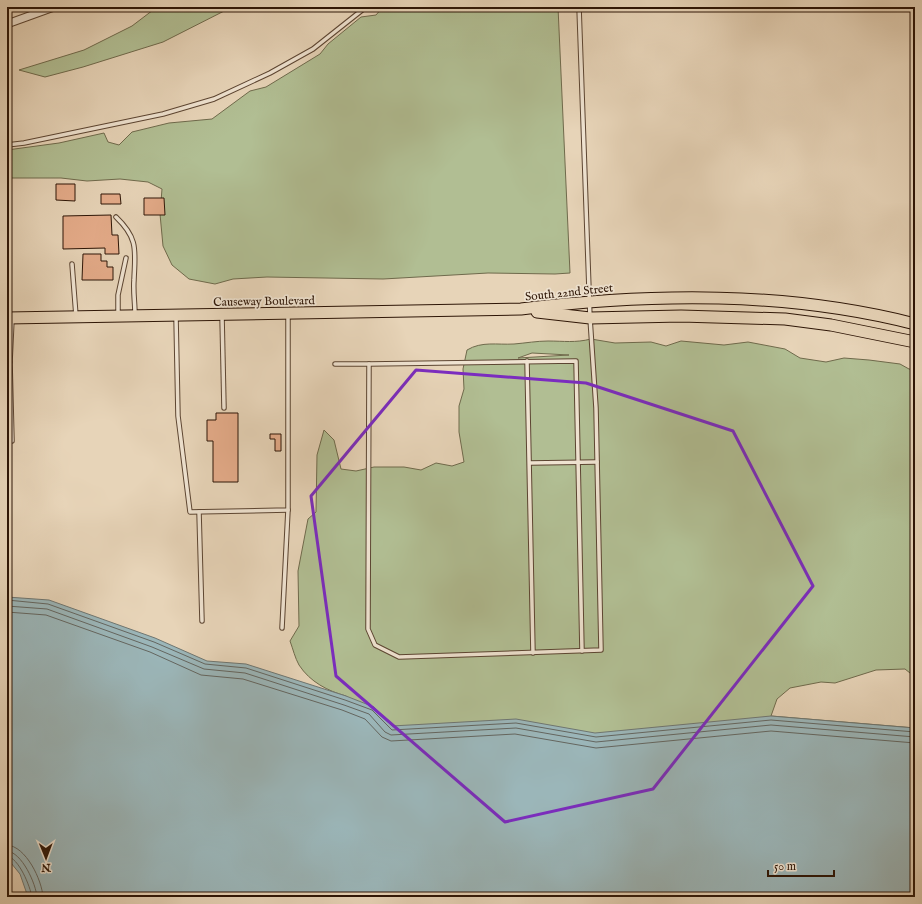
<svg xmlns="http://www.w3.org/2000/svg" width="922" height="904" font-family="'IM FELL English',serif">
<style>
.green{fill:#b1be93;stroke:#6f6a4c;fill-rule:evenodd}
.water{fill:#9bb6b9;stroke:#6f7671}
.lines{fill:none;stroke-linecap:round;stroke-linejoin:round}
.shore{stroke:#646660;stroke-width:1}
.building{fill:#e4ab89;stroke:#2d1506}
.service-casing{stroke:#5c4532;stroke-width:5.5}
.minor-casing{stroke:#5c4532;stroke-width:9}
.primary-casing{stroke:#2d1506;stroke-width:13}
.service{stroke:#efe3d1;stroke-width:3.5}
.minor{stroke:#efe3d1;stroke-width:7}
.primary{stroke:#e7d4b8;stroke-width:11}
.marked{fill:none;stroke:#7b2cbf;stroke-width:3;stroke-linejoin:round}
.labels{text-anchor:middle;stroke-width:3.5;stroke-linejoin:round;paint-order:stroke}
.street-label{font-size:12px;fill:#2d1506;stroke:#efe3d1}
</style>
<rect width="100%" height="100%" fill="#e7d4b8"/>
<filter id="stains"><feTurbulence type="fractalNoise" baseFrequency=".005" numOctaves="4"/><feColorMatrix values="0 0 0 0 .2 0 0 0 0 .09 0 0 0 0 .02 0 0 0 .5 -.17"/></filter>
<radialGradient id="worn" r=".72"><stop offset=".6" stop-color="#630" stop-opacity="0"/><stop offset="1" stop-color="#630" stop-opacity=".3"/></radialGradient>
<g class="green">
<path d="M157,7H232L163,42L83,67L45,77L19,70L84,50L132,26Z"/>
<path d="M383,7H558L570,273L555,274L488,273L383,279L267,277L233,279L215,284L189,279L172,265L163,246L160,214L162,189L148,182L120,179L87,181L61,178H7V150L59,143L104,133L108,142L119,145L132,132L169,123L212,119L250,91L266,87L320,54L328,44L361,17L376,15Z"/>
<path d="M591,339L615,343L651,342L666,346L681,341L724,345L748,342L785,349L800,358L826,362L844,358L869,360L900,364L909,369L915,370V677L905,669L876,670L835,683L821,682L790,688L777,699L771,716L915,728L541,859L346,696C328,691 310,682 299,665C295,658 293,649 290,641L299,626L298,571L308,519L316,512L317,455L324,430L334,440L341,469L356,471L374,467H404L421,470L436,463L452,466L464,462L459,432V406L464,389L463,369L467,350C482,341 497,345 514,344C526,343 537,341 548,341C564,341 575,343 591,339ZM532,353L569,355L518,358Z"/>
</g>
<path class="water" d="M7,597L49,600L155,638L207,661L246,664L346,696L374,707L392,726L516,719L595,733L771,716L915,728V897H28L20,874L7,858Z"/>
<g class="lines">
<g class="shore">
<path d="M7,600L48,604L154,642L205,664L246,668L345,700L372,710L392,730L516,723L596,737L771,720L915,732"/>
<path d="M7,606L47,609L152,647L204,669L245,673L344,705L369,714L385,732L391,735L516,728L596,742L771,725L915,737"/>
<path d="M7,612L46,615L150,652L201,675L243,679L342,710L365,719L382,737L391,741L515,734L596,748L771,731L915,743"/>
<path d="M7,845C26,846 42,880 43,897"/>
<path d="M7,851C22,852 36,884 37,897"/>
<path d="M7,856C19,858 30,886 32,897"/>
</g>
</g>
<g class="building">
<path d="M56,184H75V201L56,200Z"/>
<path d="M101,194H120L121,204H101Z"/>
<path d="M144,198H164L165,215H144Z"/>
<path d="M111,215L112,235H118L119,254H105V248L63,249V216Z"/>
<path d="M83,254H101V261H107V267H113V280H82Z"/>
<path d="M216,413H238V482H213V441H207V420H216Z"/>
<path d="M270,434H281V451H275V439H270Z"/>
</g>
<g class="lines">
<defs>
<g id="service">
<path d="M7,145L24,143L163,114L214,99L270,73L313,49L366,7"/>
<path d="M116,217C139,239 135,251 134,280C133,291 135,303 135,315"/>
<path d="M72,264L76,316"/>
<path d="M118,315V295L126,258"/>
<path d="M222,316L224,408"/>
<path d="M176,317L178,416L190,512L288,510V314"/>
<path d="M527,361L533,653"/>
<path d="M10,362L12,441"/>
<path d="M335,364H369L368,629L375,645L399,657L601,650L596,408L590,318L579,7"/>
<path d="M369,364L576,361L582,651"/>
<path d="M7,365L10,362L12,319"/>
<path d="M530,463L597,462"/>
<path d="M199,512L202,621"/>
<path d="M282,628L288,510"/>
</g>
<path id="minor" d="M7,24L54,7"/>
<g id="primary">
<path d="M537,312L590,318L681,316L785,319L831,325L915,342"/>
<path d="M7,318L521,309C652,293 786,291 915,324"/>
</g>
</defs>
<use href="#service" class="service-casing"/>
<use href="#minor" class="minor-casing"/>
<use href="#primary" class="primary-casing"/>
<use href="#service" class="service"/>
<use href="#minor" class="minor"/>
<use href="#primary" class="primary"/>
</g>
<path class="marked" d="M416,370L586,383L733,431L813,586L653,789L505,822L336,676L311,496Z"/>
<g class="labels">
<g class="street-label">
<text transform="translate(569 292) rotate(-6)" y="4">South 22nd Street</text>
<text transform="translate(264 301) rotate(-1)" y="4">Causeway Boulevard</text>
</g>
</g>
<rect width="922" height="904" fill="none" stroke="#e7d4b8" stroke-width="24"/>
<rect x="8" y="8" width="906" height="888" fill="none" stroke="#2d1506" stroke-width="2"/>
<rect x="12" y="12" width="898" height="880" fill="none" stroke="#2d1506"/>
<g transform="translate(46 858) rotate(179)" stroke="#efe3d1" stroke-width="3" paint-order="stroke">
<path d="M0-3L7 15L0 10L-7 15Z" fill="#2d1506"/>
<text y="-6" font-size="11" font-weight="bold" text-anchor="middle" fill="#2d1506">N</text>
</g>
<path d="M768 870v6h66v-6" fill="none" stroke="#2d1506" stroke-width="2"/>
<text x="774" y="870" font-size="12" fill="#2d1506" stroke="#efe3d1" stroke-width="3" paint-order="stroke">50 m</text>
<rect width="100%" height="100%" filter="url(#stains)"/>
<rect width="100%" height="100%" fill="url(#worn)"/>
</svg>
